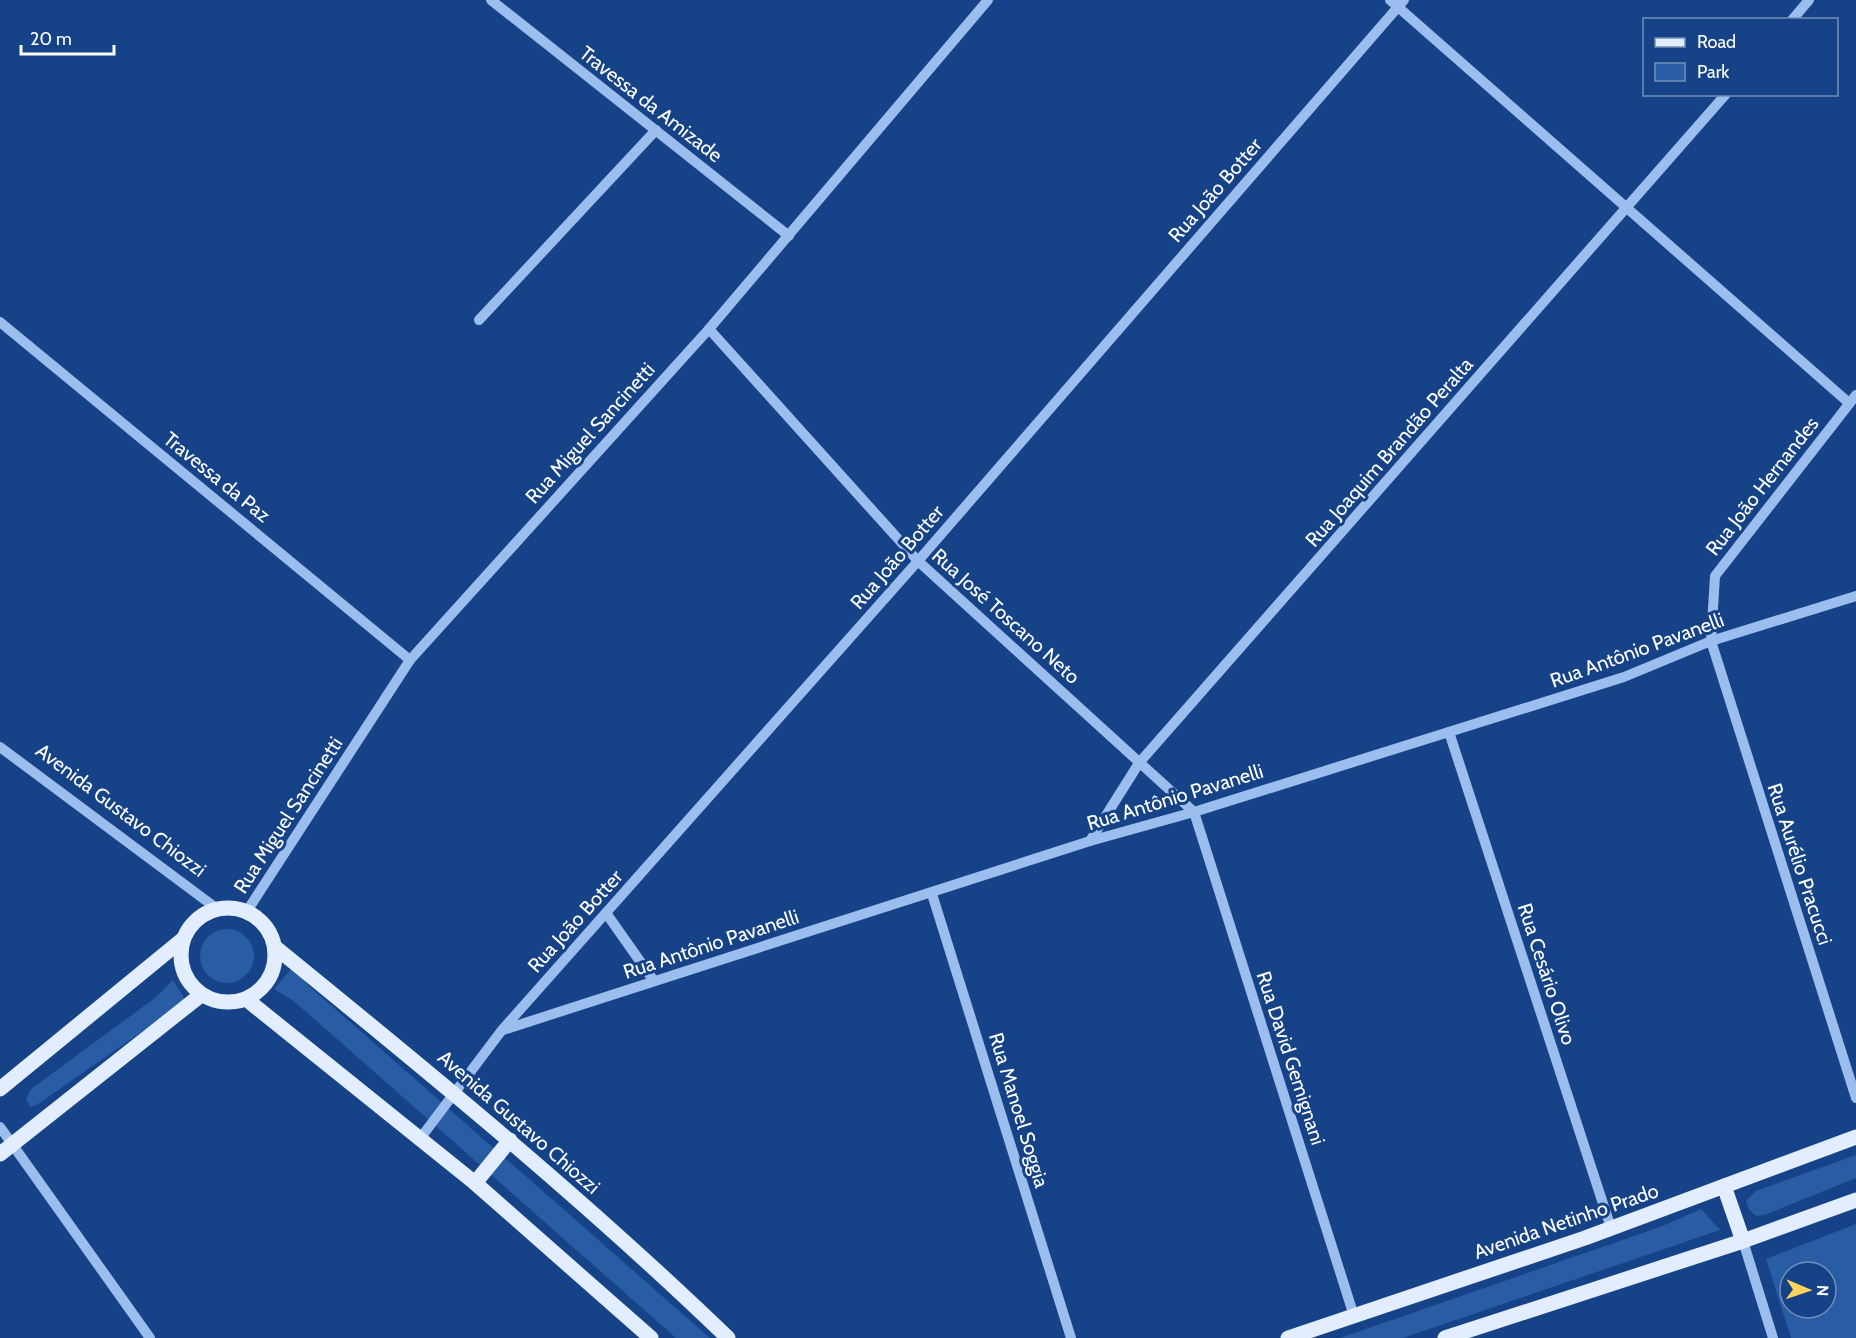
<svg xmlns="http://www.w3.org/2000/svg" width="1856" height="1338" font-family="Cabin,sans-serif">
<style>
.green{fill:#285ca5;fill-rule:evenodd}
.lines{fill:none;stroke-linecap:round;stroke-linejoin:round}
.minor{stroke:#9bbeee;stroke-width:10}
.major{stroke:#e2edff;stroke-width:15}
.labels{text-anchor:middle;stroke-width:6;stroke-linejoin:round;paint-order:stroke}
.street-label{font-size:20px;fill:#fff;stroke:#164387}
</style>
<rect width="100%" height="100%" fill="#164387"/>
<g class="green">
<circle cx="227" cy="956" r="27"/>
<path d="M293,967L308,985L710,1338H676L295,1002L274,989Z"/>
<path d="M173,980L186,1001L38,1104L30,1107L26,1099L31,1089L155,998Z"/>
<path d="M1856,1155V1178L1767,1214L1756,1216L1749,1210L1746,1201L1756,1191Z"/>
<path d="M1701,1209L1720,1230L1403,1338H1340L1660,1227Z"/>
<path d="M1856,1224V1338H1791L1766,1259ZM1790,1272H1826V1308H1790Z"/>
</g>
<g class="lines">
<g class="minor">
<path d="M491,0L789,236"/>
<path d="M1390,0L1849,403"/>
<path d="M1792,20L1809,0"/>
<path d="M479,320L656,130"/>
<path d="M0,322L410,660"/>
<path d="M709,329L918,561L1194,812L1354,1316"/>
<path d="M1856,395L1715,576L1711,641L1856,1098"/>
<path d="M1449,732L1611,1228"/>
<path d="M0,747L216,908"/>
<path d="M1090,841L1139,763L1726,94"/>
<path d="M932,894L1071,1338"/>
<path d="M247,911L410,660L709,329L988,0"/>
<path d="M606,913L654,981"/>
<path d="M503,1030L1090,841L1194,812L1624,677L1711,641L1856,596"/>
<path d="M0,1127L150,1338"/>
<path d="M419,1140L502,1030L918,561L1404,0"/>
<path d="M1743,1241L1773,1338"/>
</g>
<g class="major">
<circle cx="228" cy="955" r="47"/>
<path d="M275,947C430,1073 584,1199 728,1338"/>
<path d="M246,999L475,1183L651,1338"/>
<path d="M0,1089L183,939"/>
<path d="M0,1154L201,995"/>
<path d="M475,1183L510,1140"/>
<path d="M1724,1186L1743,1241"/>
<path d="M1288,1338L1585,1238L1856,1137"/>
<path d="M1445,1338L1743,1241L1856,1200"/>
</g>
</g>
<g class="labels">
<g class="street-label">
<text transform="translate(651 104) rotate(38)" y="7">Travessa da Amizade</text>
<text transform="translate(1215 190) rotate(-49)" y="7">Rua João Botter</text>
<text transform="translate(590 433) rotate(-48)" y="7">Rua Miguel Sancinetti</text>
<text transform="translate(1389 452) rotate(-49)" y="7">Rua Joaquim Brandão Peralta</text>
<text transform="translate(217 477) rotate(39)" y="7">Travessa da Paz</text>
<text transform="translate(1762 486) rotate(-52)" y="7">Rua João Hernandes</text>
<text transform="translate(897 557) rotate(-49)" y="7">Rua João Botter</text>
<text transform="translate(1006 616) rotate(42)" y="7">Rua José Toscano Neto</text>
<text transform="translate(1637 650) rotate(-20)" y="7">Rua Antônio Pavanelli</text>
<text transform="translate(1175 797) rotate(-17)" y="7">Rua Antônio Pavanelli</text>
<text transform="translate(121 810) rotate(37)" y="7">Avenida Gustavo Chiozzi</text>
<text transform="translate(288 815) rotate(-57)" y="7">Rua Miguel Sancinetti</text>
<text transform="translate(1800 864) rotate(72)" y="7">Rua Aurélio Pracucci</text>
<text transform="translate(575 921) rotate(-48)" y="7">Rua João Botter</text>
<text transform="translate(711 944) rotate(-18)" y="7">Rua Antônio Pavanelli</text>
<text transform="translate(1547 974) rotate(72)" y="7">Rua Cesário Olivo</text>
<text transform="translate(1291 1058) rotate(72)" y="7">Rua David Gemignani</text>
<text transform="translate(1019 1110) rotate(73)" y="7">Rua Manoel Soggia</text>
<text transform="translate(519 1122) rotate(41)" y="7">Avenida Gustavo Chiozzi</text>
<text transform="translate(1566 1221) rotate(-19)" y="7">Avenida Netinho Prado</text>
</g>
</g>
<rect x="1643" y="18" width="195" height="78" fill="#164387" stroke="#738eb7" stroke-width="1.5"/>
<rect x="1655" y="38" width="30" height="9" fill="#e2edff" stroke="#738eb7" stroke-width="1.5"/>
<text x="1697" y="48" font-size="18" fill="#ffffff">Road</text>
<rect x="1655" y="63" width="30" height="18" fill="#285ca5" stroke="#738eb7" stroke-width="1.5"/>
<text x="1697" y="78" font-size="18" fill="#ffffff">Park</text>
<g transform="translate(1808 1290) rotate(92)"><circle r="28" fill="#164387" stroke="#738eb7" stroke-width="1.5"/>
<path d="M0-4.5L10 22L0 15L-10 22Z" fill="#ffd458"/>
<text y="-9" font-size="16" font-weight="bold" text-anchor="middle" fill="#ffffff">N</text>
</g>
<path d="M21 45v9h93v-9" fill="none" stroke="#ffffff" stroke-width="3"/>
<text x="30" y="45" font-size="18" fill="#ffffff" stroke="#164387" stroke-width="4.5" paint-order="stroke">20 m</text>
</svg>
